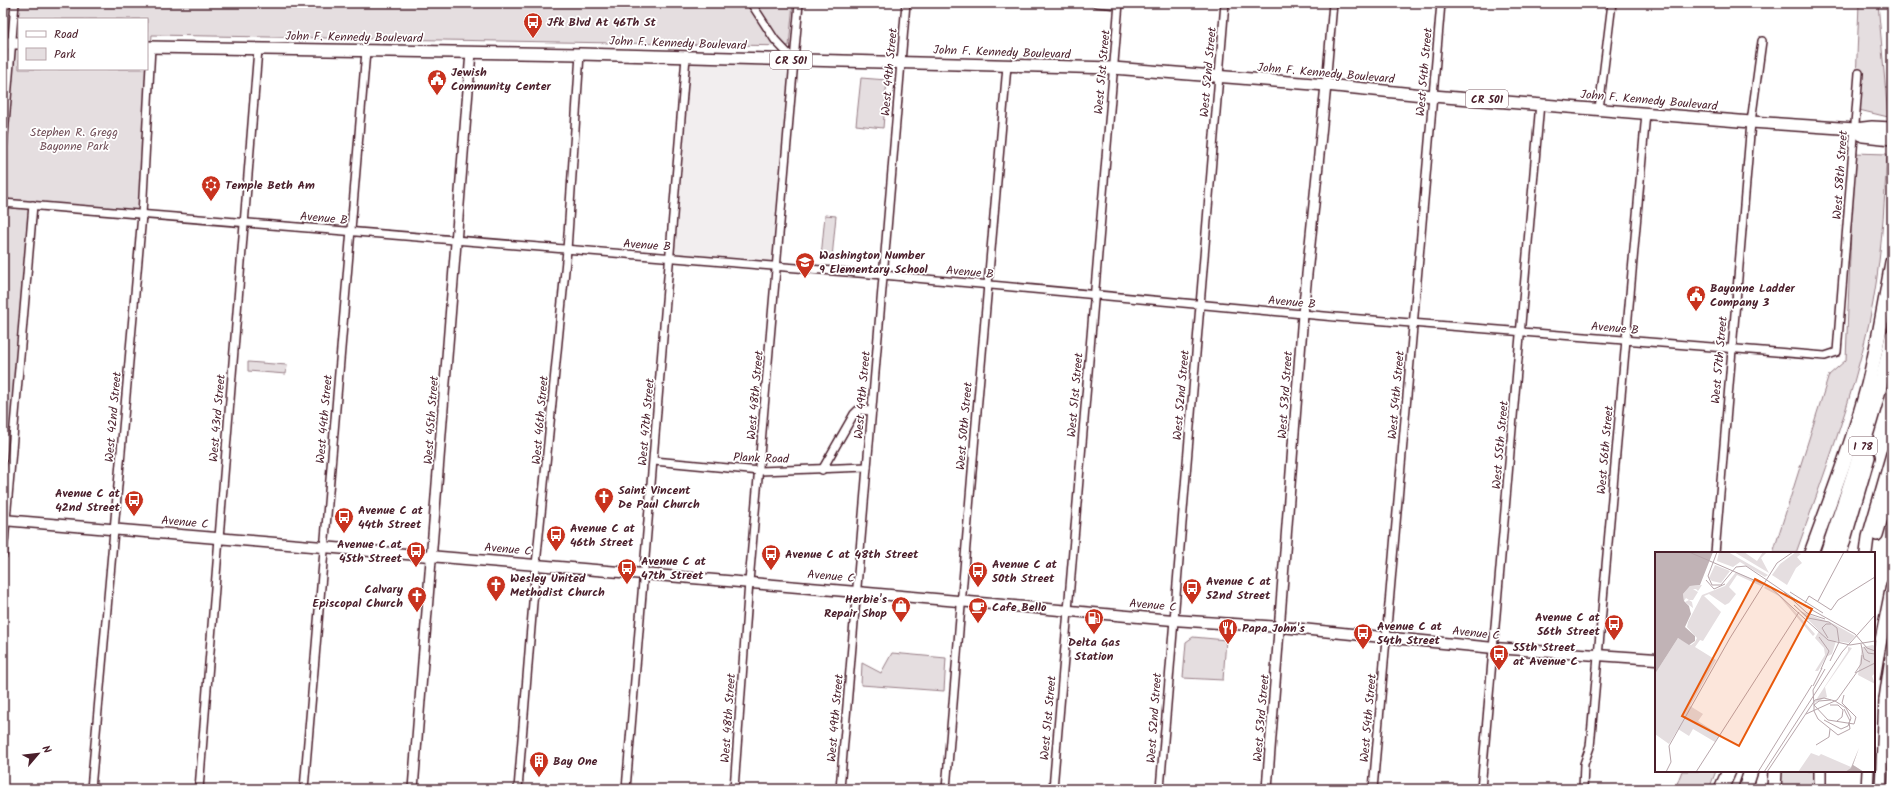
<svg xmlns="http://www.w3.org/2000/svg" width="1895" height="792" font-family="Kalam,sans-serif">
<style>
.built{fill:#f2eeef}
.green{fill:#e5dee0;stroke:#987e86;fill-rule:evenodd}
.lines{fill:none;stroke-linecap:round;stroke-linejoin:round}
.minor-casing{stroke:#4a1f2b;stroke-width:10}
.tertiary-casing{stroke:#4a1f2b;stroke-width:12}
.secondary-casing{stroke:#4a1f2b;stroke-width:13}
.primary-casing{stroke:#4a1f2b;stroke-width:14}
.trunk-casing{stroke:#4a1f2b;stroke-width:14}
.motorway-casing{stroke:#4a1f2b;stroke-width:16}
.minor{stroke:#fff;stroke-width:7}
.tertiary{stroke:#fff;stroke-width:9}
.secondary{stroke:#fff;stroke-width:10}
.primary{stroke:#fff;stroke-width:11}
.trunk{stroke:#fff;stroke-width:11}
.motorway{stroke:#fff;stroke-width:13}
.trunk-bridge-casing{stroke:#4a1f2b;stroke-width:14;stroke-linecap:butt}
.trunk-bridge{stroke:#fff;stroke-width:11}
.labels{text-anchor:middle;stroke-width:3.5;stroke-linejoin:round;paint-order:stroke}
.shield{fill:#fff;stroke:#80626b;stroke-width:1}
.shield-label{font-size:11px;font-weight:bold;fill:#4a1f2b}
.poi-label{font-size:12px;font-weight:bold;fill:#4a1f2b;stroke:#fff;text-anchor:start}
.street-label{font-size:12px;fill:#4a1f2b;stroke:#fff}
.park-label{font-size:12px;fill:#714f58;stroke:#fff}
.inset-road{fill:none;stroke:#b7a5aa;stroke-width:1}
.view{fill:#e8590c;fill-opacity:0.15;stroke:#e8590c;stroke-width:2}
.inset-edge{fill:none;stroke:#4a1f2b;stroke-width:2}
</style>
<rect width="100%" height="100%" fill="#fff"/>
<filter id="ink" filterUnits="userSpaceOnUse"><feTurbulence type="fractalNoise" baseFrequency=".025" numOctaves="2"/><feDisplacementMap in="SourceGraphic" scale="8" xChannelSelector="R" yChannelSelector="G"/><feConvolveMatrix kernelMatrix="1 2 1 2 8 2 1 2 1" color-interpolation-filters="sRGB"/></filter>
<g filter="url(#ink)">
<path class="built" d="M686,57L794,60L776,266L669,258Z"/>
<g class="green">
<path d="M3,3H793L789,46L152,35L138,214L33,205L3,520ZM19,19H147V69H19Z"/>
<path d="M1859,3H1878L1888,117L1855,109Z"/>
<path d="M861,78L887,80L883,128L856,125Z"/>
<path d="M1854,153L1887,154C1884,211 1881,267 1869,323C1852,401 1823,477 1796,553H1773L1829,375L1846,360Z"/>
<path d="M825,215L836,216L832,258L821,257Z"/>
<path d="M248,362L287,365L286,374L248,371Z"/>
<path d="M1193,637L1226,640L1223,680L1183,678L1186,642Z"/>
<path d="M892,653L946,658L944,691L861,685L862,663L881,673Z"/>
<path d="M1682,771H1716L1709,789H1675Z"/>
<path d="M1777,771H1819L1818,789H1770Z"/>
</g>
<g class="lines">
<defs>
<g id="minor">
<path d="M751,3L775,40L794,60"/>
<path d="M1096,3L1119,5"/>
<path d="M1326,85L1333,3"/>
<path d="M1599,109L1612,3"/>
<path d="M3,147L15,3"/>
<path d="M3,203L883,275L1335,317L1825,356L1837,352L1859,73"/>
<path d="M654,461L760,471L867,467"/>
<path d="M822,470L854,414L858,410L872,411"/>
<path d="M1715,553L1751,122L1762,41"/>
<path d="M3,555L33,205"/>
<path d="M91,789L142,215L151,47"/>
<path d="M199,789L258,49"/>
<path d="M304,789L366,51"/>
<path d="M518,789L536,565L567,250L580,54"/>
<path d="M626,789L686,57"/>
<path d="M734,789L749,582L799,3"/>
<path d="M840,789L906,3"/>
<path d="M946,789L977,411L1007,66"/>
<path d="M1053,789L1119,3"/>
<path d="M1160,789L1225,3"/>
<path d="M1373,789L1441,3"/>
<path d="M1481,789L1540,103"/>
<path d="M1583,789L1584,764L1590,747L1646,113"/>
</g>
<g id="tertiary">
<path d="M413,789L471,52"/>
<path d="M1267,789L1303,314L1326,85"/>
</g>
<path id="secondary" d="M3,520L845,591L1173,620L1281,627L1494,648L1656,659"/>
<g id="primary">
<path d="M3,43H19"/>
<path d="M147,47L580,54L1113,68L1326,85L1433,96L1751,122L1855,129L1872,127L1892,128"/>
<path d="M1855,129L1863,136L1892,139"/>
</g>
<g id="trunk">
<path d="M1877,535L1892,484"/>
<path d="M1866,553L1868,537L1892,454"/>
<path d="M1878,655L1892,585"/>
<path d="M1820,789V771"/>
<path d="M1867,789L1868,771"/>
<path d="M1881,789L1885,699"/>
</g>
<g id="motorway">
<path d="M1811,553C1831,498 1853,442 1868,385C1878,344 1885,303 1892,262"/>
<path d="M1827,553C1851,481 1877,410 1892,336"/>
<path d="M1840,553L1868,457"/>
<path d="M1721,789L1729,771"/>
<path d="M1745,789L1751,771"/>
<path d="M1774,789L1775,771"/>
</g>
</defs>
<use href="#minor" class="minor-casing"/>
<use href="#tertiary" class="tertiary-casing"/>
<use href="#secondary" class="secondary-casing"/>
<use href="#primary" class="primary-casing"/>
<use href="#trunk" class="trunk-casing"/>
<use href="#motorway" class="motorway-casing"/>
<use href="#minor" class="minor"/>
<use href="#tertiary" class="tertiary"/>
<use href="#secondary" class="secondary"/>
<use href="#primary" class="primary"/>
<use href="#trunk" class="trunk"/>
<use href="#motorway" class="motorway"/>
<defs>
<g id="trunk-bridge">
<path d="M1874,679L1878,655"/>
<path d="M1885,699L1891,657"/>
</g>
</defs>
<use href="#trunk-bridge" class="trunk-bridge-casing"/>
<use href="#trunk-bridge" class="trunk-bridge"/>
</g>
</g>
<defs>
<symbol id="bus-pin" viewBox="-11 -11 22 30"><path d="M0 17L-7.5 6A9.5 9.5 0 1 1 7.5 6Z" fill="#c8321e" stroke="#fff"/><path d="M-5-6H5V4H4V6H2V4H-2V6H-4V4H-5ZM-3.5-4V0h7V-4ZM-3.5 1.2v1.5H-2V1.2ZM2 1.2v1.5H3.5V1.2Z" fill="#fff"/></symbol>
<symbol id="civic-pin" viewBox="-11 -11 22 30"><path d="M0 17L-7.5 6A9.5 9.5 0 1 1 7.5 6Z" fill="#c8321e" stroke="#fff"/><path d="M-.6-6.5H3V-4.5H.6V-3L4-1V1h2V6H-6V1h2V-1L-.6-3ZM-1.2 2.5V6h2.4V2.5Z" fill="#fff"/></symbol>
<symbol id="synagogue-pin" viewBox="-11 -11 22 30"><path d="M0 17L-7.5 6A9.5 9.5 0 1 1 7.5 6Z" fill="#c8321e" stroke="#fff"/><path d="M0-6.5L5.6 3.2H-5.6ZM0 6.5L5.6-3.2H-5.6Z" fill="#fff"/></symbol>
<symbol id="school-pin" viewBox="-11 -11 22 30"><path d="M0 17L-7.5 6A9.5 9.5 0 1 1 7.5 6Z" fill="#c8321e" stroke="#fff"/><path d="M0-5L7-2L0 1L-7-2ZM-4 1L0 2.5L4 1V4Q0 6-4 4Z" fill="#fff"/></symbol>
<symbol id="church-pin" viewBox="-11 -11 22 30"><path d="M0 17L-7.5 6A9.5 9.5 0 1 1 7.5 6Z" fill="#c8321e" stroke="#fff"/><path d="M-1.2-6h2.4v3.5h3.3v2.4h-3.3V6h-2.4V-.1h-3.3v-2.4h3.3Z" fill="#fff"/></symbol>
<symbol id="shop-pin" viewBox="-11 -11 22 30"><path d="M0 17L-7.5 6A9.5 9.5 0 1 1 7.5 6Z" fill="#c8321e" stroke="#fff"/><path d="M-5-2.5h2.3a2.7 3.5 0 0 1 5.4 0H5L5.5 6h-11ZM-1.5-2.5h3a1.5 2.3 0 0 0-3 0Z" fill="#fff"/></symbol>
<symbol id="cafe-pin" viewBox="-11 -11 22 30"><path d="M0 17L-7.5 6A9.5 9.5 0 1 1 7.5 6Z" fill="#c8321e" stroke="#fff"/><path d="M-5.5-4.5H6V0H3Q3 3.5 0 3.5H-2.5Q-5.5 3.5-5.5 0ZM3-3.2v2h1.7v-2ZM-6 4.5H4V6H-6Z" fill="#fff"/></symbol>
<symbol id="fuel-pin" viewBox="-11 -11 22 30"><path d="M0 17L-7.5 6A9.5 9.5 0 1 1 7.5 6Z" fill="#c8321e" stroke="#fff"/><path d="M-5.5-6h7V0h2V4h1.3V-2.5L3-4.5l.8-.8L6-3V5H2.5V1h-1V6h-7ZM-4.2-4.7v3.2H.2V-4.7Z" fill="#fff"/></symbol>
<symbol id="restaurant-pin" viewBox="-11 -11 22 30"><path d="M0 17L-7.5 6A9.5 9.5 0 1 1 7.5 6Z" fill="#c8321e" stroke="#fff"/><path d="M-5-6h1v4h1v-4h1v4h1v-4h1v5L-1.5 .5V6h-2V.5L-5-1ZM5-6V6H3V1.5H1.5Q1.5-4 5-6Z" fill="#fff"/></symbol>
<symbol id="building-pin" viewBox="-11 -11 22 30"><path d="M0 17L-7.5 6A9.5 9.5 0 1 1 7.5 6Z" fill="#c8321e" stroke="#fff"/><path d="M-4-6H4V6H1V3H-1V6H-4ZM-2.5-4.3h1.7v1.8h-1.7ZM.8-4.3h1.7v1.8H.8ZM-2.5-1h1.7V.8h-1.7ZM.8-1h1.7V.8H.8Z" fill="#fff"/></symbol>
</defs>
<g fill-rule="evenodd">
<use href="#bus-pin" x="522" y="11" width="22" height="30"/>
<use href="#civic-pin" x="426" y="68" width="22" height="30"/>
<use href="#synagogue-pin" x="200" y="174" width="22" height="30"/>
<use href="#school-pin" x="794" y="251" width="22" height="30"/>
<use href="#civic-pin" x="1685" y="284" width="22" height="30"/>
<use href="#church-pin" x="593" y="486" width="22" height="30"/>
<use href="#bus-pin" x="123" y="489" width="22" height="30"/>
<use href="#bus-pin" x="333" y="506" width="22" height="30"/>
<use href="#bus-pin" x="545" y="524" width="22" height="30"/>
<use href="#bus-pin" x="405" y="540" width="22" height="30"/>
<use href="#bus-pin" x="760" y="543" width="22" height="30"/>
<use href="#bus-pin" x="616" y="557" width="22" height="30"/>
<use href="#bus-pin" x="967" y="560" width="22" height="30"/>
<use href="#church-pin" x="485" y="574" width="22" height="30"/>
<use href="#bus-pin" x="1181" y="577" width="22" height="30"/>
<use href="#church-pin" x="406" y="585" width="22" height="30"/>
<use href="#shop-pin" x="890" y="595" width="22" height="30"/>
<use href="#cafe-pin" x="967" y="596" width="22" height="30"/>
<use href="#fuel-pin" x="1083" y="607" width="22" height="30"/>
<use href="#bus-pin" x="1603" y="613" width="22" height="30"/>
<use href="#restaurant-pin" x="1217" y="617" width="22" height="30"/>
<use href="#bus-pin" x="1352" y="622" width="22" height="30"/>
<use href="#bus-pin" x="1488" y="643" width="22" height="30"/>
<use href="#building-pin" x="528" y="750" width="22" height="30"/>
</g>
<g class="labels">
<g class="shield">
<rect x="770" y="51" width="42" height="18" rx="3"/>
<rect x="1466" y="90" width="42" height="18" rx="3"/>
<rect x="1849" y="437" width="28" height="18" rx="3"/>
</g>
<g class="shield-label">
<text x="791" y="64">CR 501</text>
<text x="1487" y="103">CR 501</text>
<text x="1863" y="450">I 78</text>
</g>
<g class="poi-label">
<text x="547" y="26">Jfk Blvd At 46Th St</text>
<text x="451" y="76">Jewish<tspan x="451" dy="14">Community Center</tspan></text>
<text x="225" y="189">Temple Beth Am</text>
<text x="819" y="259">Washington Number<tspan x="819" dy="14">9 Elementary School</tspan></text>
<text x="1710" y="292">Bayonne Ladder<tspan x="1710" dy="14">Company 3</tspan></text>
<text x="618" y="494">Saint Vincent<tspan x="618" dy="14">De Paul Church</tspan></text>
<text x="120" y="497" text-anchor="end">Avenue C at<tspan x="120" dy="14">42nd Street</tspan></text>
<text x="358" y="514">Avenue C at<tspan x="358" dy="14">44th Street</tspan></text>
<text x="570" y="532">Avenue C at<tspan x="570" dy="14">46th Street</tspan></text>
<text x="402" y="548" text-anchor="end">Avenue C at<tspan x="402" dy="14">45th Street</tspan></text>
<text x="785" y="558">Avenue C at 48th Street</text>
<text x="641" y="565">Avenue C at<tspan x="641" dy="14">47th Street</tspan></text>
<text x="992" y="568">Avenue C at<tspan x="992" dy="14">50th Street</tspan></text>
<text x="510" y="582">Wesley United<tspan x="510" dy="14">Methodist Church</tspan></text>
<text x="1206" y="585">Avenue C at<tspan x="1206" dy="14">52nd Street</tspan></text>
<text x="403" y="593" text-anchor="end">Calvary<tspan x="403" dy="14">Episcopal Church</tspan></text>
<text x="887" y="603" text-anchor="end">Herbie's<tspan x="887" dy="14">Repair Shop</tspan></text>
<text x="992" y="611">Cafe Bello</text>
<text x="1600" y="621" text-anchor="end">Avenue C at<tspan x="1600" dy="14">56th Street</tspan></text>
<text x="1377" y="630">Avenue C at<tspan x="1377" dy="14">54th Street</tspan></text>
<text x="1242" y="632">Papa John's</text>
<text x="1094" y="646" text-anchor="middle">Delta Gas<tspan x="1094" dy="14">Station</tspan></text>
<text x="1513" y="651">55th Street<tspan x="1513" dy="14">at Avenue C</tspan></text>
<text x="553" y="765">Bay One</text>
</g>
<g class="street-label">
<text transform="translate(354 37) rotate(1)" y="4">John F. Kennedy Boulevard</text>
<text transform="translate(678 43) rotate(2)" y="4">John F. Kennedy Boulevard</text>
<text transform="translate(1002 52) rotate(2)" y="4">John F. Kennedy Boulevard</text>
<text transform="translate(889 72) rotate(-85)" y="4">West 49th Street</text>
<text transform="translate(1102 72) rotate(-85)" y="4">West 51st Street</text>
<text transform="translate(1208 72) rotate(-85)" y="4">West 52nd Street</text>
<text transform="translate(1424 72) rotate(-85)" y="4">West 54th Street</text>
<text transform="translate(1326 73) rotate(5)" y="4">John F. Kennedy Boulevard</text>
<text transform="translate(1649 100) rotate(5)" y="4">John F. Kennedy Boulevard</text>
<text transform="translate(1840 175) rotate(-86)" y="4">West 58th Street</text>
<text transform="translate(324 218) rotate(5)" y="4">Avenue B</text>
<text transform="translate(647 245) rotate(4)" y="4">Avenue B</text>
<text transform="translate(970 272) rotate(5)" y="4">Avenue B</text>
<text transform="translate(1292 302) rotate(5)" y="4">Avenue B</text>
<text transform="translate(1615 328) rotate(5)" y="4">Avenue B</text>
<text transform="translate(1719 360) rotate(-85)" y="4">West 57th Street</text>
<text transform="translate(755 395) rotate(-85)" y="4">West 48th Street</text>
<text transform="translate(862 395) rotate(-85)" y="4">West 49th Street</text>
<text transform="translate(1075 395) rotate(-85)" y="4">West 51st Street</text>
<text transform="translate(1181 395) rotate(-85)" y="4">West 52nd Street</text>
<text transform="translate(1285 395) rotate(-86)" y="4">West 53rd Street</text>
<text transform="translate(1396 395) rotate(-85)" y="4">West 54th Street</text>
<text transform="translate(113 417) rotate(-85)" y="4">West 42nd Street</text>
<text transform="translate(217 418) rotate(-85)" y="4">West 43rd Street</text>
<text transform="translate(324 419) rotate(-85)" y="4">West 44th Street</text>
<text transform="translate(431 420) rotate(-86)" y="4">West 45th Street</text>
<text transform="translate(540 420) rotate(-85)" y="4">West 46th Street</text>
<text transform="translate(646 422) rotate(-85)" y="4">West 47th Street</text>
<text transform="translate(964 426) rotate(-85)" y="4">West 50th Street</text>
<text transform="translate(1500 445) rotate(-85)" y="4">West 55th Street</text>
<text transform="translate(1605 450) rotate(-85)" y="4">West 56th Street</text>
<text transform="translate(761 458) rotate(2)" y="4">Plank Road</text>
<text transform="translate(185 522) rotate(5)" y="4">Avenue C</text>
<text transform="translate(508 549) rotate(5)" y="4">Avenue C</text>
<text transform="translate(831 576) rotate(5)" y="4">Avenue C</text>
<text transform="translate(1153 605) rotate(5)" y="4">Avenue C</text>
<text transform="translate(1476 633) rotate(6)" y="4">Avenue C</text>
<text transform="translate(728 718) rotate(-86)" y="4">West 48th Street</text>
<text transform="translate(835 718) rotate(-85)" y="4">West 49th Street</text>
<text transform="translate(1048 718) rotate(-85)" y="4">West 51st Street</text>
<text transform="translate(1154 718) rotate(-86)" y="4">West 52nd Street</text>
<text transform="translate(1261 718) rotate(-85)" y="4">West 53rd Street</text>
<text transform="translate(1368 718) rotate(-85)" y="4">West 54th Street</text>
</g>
<g class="park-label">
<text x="74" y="136">Stephen R. Gregg<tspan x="74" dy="14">Bayonne Park</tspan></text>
</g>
</g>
<g transform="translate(1655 552)">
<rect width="220" height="220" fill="#fff"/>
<path d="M64,0H73L113,23L110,25L85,10L78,15L62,9ZM79,0H89L102,9L108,0H112L106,6L114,21ZM141,0L146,2L142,5L147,11L141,16L132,33L117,23L125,12ZM60,13L75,19L66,31L57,29L54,26ZM81,20L108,32L106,34L82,23L74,35L81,42L74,51L70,53L54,42L49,44L66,60L48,89L45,88L40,95L61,108L35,154L48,162L43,169L65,183L60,190L38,177L34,184L23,177L14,192L0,182V122L23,86L36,93L40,90L42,86L32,75L33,70L47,43L70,34ZM47,33L43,39L41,37H38L43,40L38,48H34L37,50L38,56L30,50L34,48L31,46L29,49L28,42L35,34ZM111,33L127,45L160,82L158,84L124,44L109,36ZM145,59L179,72L200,84L194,91L181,89L177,102L171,105L163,119H160L170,103L169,96L160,86L164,79ZM218,93L220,95V121L217,124L220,132L203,123L207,95ZM193,95L197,96L170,135L172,145L159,151L193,99ZM204,196L198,213L209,220H143L156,201L164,204L166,202L196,215Z" fill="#e5dee0"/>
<path d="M0,0H58L45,33L35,34L28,42L29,49L34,54L36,62L30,75L40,84V89L34,93L23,86L0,122ZM204,196L198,213L209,220H190L196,216Z" fill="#c1b3b6"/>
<path class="inset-road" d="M34,0L115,35L173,88L195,93L220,89M62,0L53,24L57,33H66L81,15L91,14L150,54L200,82L212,96L220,99M51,28L59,37L70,32M129,40L152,61L170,67M135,40L168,61M163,49L189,0M150,51L154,44L176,58L183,48L220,25M139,53L153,66L174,70L182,76L184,90L175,109M164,85L174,99L166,117M173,86L167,76L171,72H176M206,92L209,107L215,110M209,95L213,101L220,102M170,117L158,138L159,153L173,168L199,172M200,121L206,112L207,103M158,134L167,116M189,143L187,151L201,165L199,172M176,148L164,149L159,153V159L163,167L183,183L195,177L194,170M175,153H183L188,158L187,165L182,169M189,157L195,169M151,162L182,148L202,120L220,111M161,193L174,185L175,177M11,220L16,210L14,194L75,86L122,11L138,0M41,220L144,60M103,220L157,133M109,220L187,100L220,63M112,220L160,148L169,146L180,149L191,156L196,166L193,174L186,177L169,168"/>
<path class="view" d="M100,27L157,57L84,194L27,164Z"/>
<rect width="220" height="220" class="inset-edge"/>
</g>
<rect width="1895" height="792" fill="none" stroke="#fff" stroke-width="16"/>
<rect x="8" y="8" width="1879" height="776" fill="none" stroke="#4a1f2b" stroke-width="1.5" filter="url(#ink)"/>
<rect x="18" y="18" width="130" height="52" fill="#ffffff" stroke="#b7a5aa"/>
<rect x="26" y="31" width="20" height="6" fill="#ffffff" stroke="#b7a5aa"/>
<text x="54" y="38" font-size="12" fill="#4a1f2b">Road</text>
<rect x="26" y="48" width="20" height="12" fill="#e5dee0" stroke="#b7a5aa"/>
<text x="54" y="58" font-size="12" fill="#4a1f2b">Park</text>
<g transform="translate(38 754) rotate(62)" stroke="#ffffff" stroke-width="3" paint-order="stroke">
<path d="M0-3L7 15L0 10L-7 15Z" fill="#4a1f2b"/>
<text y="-6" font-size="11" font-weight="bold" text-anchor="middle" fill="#4a1f2b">N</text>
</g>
</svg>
